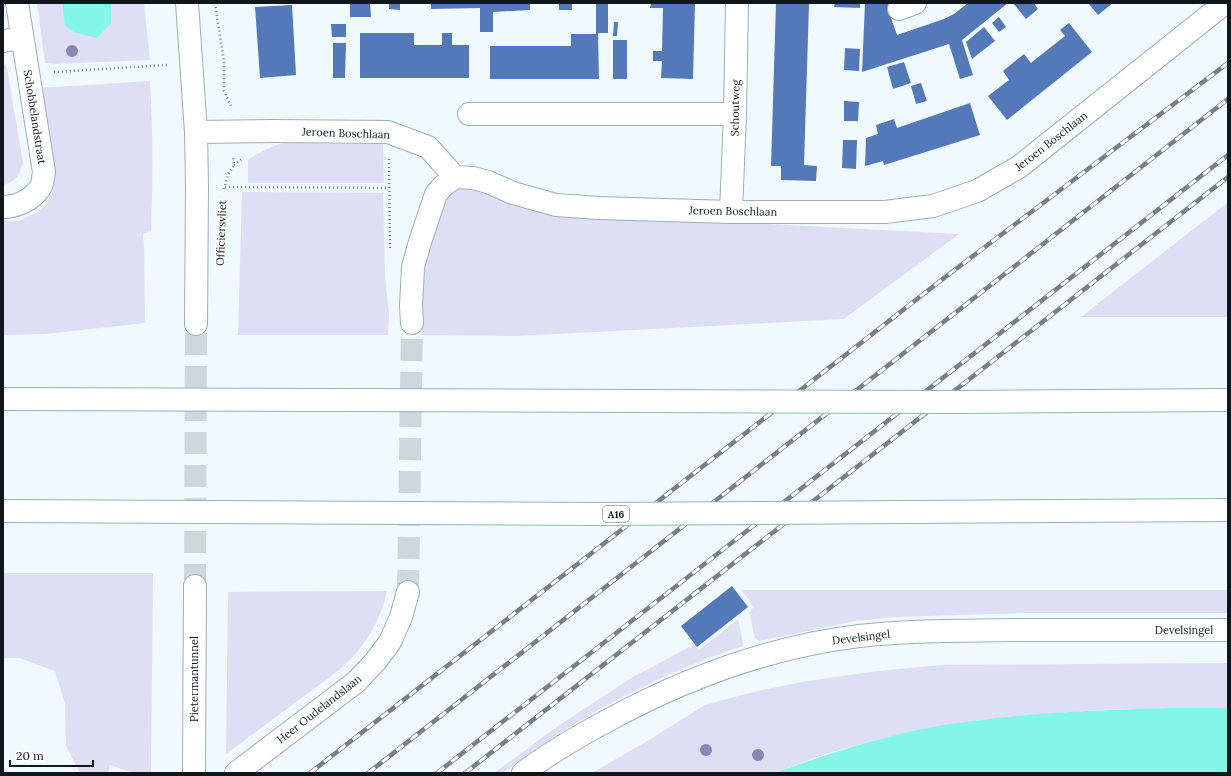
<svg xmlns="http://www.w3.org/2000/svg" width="1231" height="776" font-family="Lora,serif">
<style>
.green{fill:#dedef5}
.water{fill:#84f6e7}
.building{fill:#5479b8}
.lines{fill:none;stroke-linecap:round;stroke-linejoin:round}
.street-tunnel{stroke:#ced7dc;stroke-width:22;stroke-dasharray:22 11;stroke-linecap:butt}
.secondary-tunnel{stroke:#ced7dc;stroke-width:22;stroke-dasharray:22 11;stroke-linecap:butt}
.street-casing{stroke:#9ab0bd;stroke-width:24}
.secondary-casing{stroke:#9ab0bd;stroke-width:24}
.path{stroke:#788085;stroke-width:2.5;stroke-dasharray:1 3;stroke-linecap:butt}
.street{stroke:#fff;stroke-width:22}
.secondary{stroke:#fff;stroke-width:22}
.rail-casing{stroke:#788085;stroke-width:4.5}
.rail{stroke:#fff;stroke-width:3;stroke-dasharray:9;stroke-linecap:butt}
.highway-bridge-casing{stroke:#9ab0bd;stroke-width:24;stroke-linecap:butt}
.highway-bridge{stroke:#fff;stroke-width:22}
.tree{fill:#8b86b7}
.labels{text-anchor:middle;stroke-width:3;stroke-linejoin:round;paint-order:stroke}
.shield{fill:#fff;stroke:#575d60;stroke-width:1}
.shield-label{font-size:10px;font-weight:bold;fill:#0f171c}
.street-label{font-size:11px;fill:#0f171c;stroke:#fff}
</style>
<rect width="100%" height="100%" fill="#f0f9fe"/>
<g class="green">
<path d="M37,3H62L66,25L73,32L111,23V3H144L150,60L55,64L45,63Z"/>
<path d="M3,63L7,68L23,163C20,175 15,182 3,185Z"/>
<path d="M150,81C153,131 153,181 151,231L143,234L144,245L145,323L45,334L3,335V221H18L36,213L46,204L53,191L54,177L39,88Z"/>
<path d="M283,143L383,144L384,183H248V160C259,152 270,147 283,143Z"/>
<path d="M461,186L488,188L514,206L768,224L959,234L844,319L517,336L422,335L423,259L444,196Z"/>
<path d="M242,192L383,193L385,275L389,315L388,335H238Z"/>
<path d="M1228,202V317H1081Z"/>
<path d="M3,573H153L151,773H133L110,765L108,773H80L66,746L65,704L55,671L19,658H3Z"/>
<path d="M741,590H1228V613H1025L896,617L855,621L759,641L755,638L749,612L753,608L750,601Z"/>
<path d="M387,591C382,614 371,636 356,653C344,668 322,683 307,694C280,714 253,734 226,754L228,592Z"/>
<path d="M738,619L742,638L743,646C655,675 577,717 503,773H494L561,724L633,677L695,644L699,650Z"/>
<path d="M1228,663V708H1168L1099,710L1004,717L933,727L877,740L825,754L775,773H592L649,740L705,705L753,692L802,682L877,671L941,665Z"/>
</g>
<g class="water">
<path d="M62,3H111V23L97,38L73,32L65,25Z"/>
<path d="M1168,708H1228V773H775C826,754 878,738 932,727C946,724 960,723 974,721C1038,712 1103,710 1168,708Z"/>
</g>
<g class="building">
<path d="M350,3H370L371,17H350Z"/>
<path d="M389,3H400V10L389,9Z"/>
<path d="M431,3H530V10L493,12V32H480V8L431,9Z"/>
<rect x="559" y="3" width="13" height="7"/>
<path d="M596,3H608V33H598L599,79H490V46H571V34H596Z"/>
<path d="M651,3H695L693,79L661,78L662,61H653V51H662L663,8H650Z"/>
<path d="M776,3L809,4L804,165L817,166L816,181L781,180V166H771Z"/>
<path d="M835,3H860V8L834,7Z"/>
<path d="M865,3L891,4V18L897,35L944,19L954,14L968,3H1008L962,40L973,75L960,79L949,44L862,72Z"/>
<path d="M1013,3H1034L1038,9L1026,19Z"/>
<path d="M1088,3H1113L1098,15Z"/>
<path d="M292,5L296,75L260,78L255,7Z"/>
<path d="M999,17L1006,27L999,32L992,23Z"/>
<path d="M614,22H618L617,36H613Z"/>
<path d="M1069,23L1092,52L1007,120L988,96L1009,80L1003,71L1024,54L1031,63L1032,62L1065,36L1060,30Z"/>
<path d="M331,24H346V37H332Z"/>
<path d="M984,27L995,41L972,59L966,42Z"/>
<path d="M360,33H414V45H442V33H452V45H469V78H360Z"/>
<rect x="613" y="40" width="14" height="39"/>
<path d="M333,43H346L345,78H333Z"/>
<path d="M845,48L860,49L859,71L844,70Z"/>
<path d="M904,62L911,83L893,89L887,67Z"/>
<path d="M921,83L927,101L916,104L911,86Z"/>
<path d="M844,101L859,102L858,121H844Z"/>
<path d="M970,103L980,135L884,165L883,161L865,166L866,138L878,134L876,125L894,119L897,128Z"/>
<path d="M843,140H857L856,169L842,168Z"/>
<path d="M732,586L748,607L697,647L681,626Z"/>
</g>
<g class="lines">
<path class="street-tunnel" d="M408,592L412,323"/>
<path class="secondary-tunnel" d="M195,586L196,324"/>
<defs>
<g id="street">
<path d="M899,9L915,3"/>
<path d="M3,41L22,38"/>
<path d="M469,114H735"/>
<path d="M196,132L272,131L388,132L428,147L455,177L473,178L488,182L513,193L556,205L599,208L731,212H885L933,206L977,191L1019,167L1225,3"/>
<path d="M3,207C17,207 32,200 40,188C43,184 43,177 44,172L17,3"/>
<path d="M731,212L735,114L737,3"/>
<path d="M412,323L411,306L413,267L420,242L436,194L443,186L455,177"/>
<path d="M236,773L356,682L375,662L390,642L401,617L408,592"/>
</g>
<g id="secondary">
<path d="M187,3L196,132L197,186L196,324"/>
<path d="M194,773L195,586"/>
<path d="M523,773C549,753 577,737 605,722C683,679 769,647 859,636C910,630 962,631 1014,630C1085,630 1157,630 1228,630"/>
</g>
</defs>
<use href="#street" class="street-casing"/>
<use href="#secondary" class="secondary-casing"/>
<g class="path">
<path d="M215,3L224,62V91L231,106"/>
<path d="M54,72L167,65"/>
<path d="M389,159L390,248"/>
<path d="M234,165L243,158"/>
<path d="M225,187L389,188"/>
<path d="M224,189L228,175L234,165L233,157"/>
</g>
<use href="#street" class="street"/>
<use href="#secondary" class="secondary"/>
<defs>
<g id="rail">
<path d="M310,773L944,278L1228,63"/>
<path d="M368,773L1228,99"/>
<path d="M437,773L1228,155"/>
<path d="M465,773L1228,177"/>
</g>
</defs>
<use href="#rail" class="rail-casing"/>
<use href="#rail" class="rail"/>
<defs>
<g id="highway-bridge">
<path d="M3,399L961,402L1228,400"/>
<path d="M3,511L599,514L1228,510"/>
</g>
</defs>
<use href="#highway-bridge" class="highway-bridge-casing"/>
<use href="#highway-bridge" class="highway-bridge"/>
</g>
<g class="tree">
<circle cx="72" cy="51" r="6"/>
<circle cx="706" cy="750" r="6"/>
<circle cx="758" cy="755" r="6"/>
</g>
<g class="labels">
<rect class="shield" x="603" y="506" width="26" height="16" rx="3"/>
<g class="shield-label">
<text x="616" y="518">A16</text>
</g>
<g class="street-label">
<text transform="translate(735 108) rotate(-89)" y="4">Schoutweg</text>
<text transform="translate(35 117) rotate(81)" y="4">Schobbelandstraat</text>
<text transform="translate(346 133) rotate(2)" y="4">Jeroen Boschlaan</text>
<text transform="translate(1051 141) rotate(-38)" y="4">Jeroen Boschlaan</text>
<text transform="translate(733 211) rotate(1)" y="4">Jeroen Boschlaan</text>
<text transform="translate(221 233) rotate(-88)" y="4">Officiersvliet</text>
<text x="1184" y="634">Develsingel</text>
<text transform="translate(861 637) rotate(-7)" y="4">Develsingel</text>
<text transform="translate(194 679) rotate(-90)" y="4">Pietermantunnel</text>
<text transform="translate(319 709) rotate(-38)" y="4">Heer Oudelandslaan</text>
</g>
</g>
<rect width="1231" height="776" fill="none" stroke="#0f171c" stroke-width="8"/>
<path d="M10 760v6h83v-6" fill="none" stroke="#0f171c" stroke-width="2"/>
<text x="16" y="760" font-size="12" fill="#0f171c" stroke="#ffffff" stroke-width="3" paint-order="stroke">20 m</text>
</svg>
